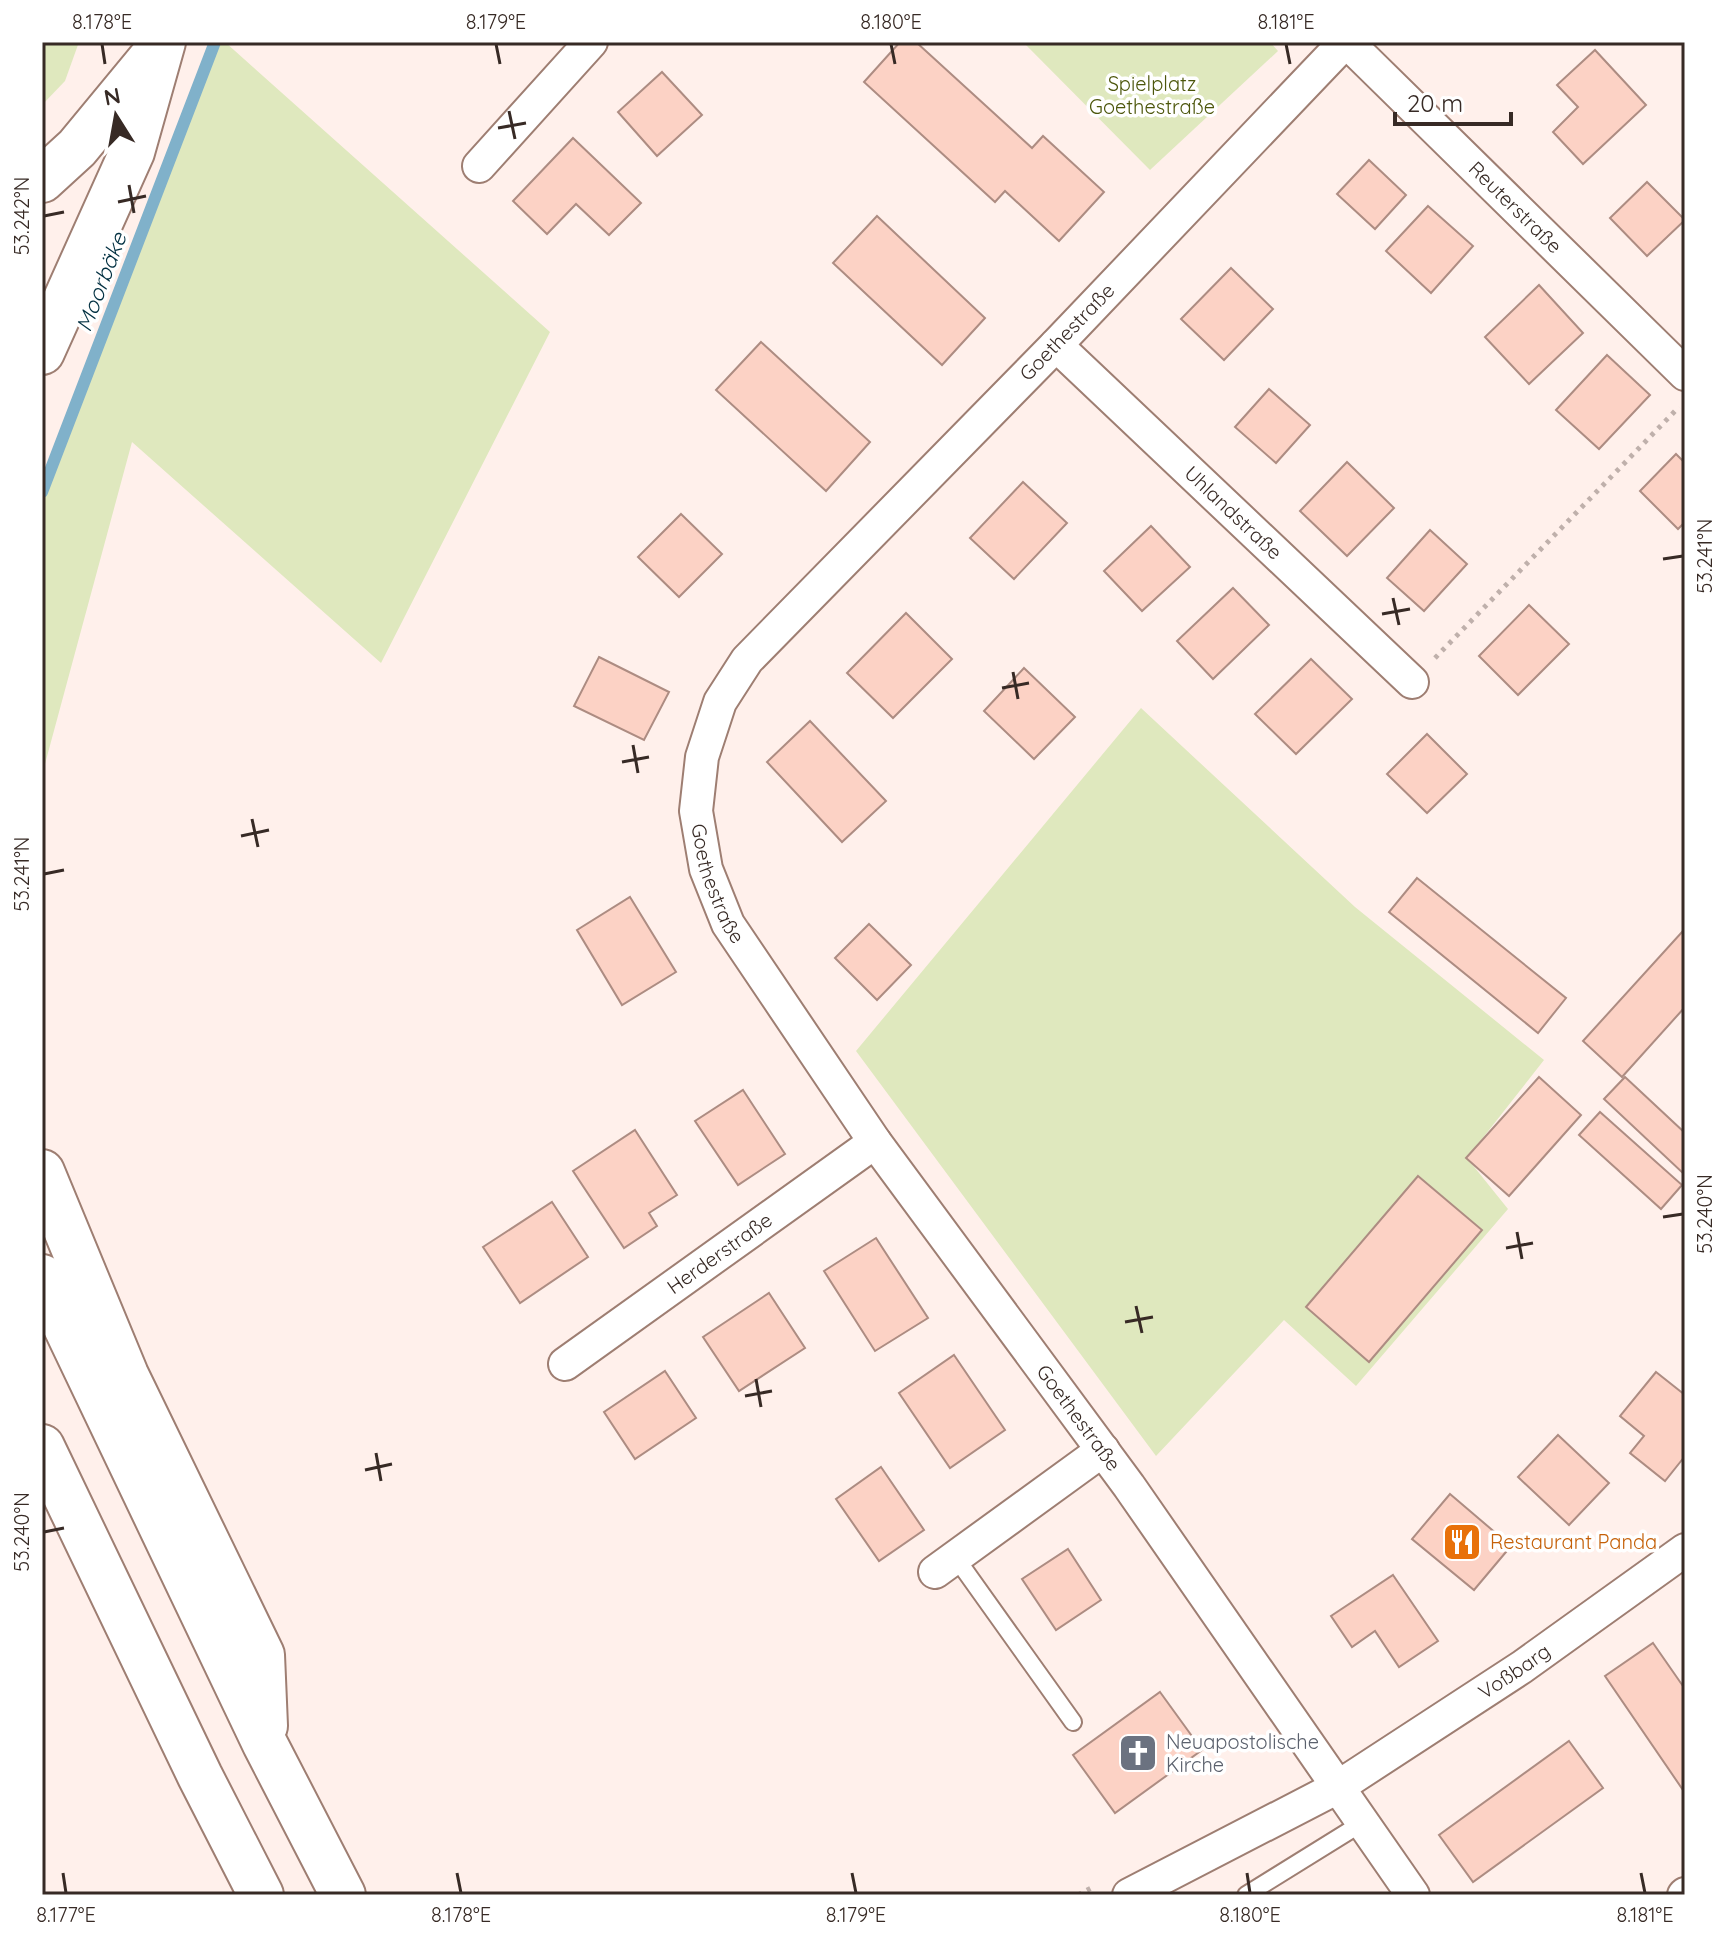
<svg xmlns="http://www.w3.org/2000/svg" width="1727" height="1937" font-family="Quicksand,sans-serif">
<style>
.green{fill:#dfe8be}
.lines{fill:none;stroke-linecap:round;stroke-linejoin:round}
.stream{stroke:#80b1ca;stroke-width:12}
.building{fill:#fcd2c5;stroke:#ad8c82;stroke-width:2}
.lane-casing{stroke:#9e7e72;stroke-width:20}
.street-casing{stroke:#9e7e72;stroke-width:36}
.highway-casing{stroke:#9e7e72;stroke-width:48}
.path{stroke:#bfb0ab;stroke-width:5;stroke-dasharray:4 6;stroke-linecap:butt}
.lane{stroke:#fff;stroke-width:16}
.street{stroke:#fff;stroke-width:32}
.highway{stroke:#fff;stroke-width:44}
.ticks{fill:none;stroke:#372a25;stroke-width:3}
.labels{text-anchor:middle;stroke-width:7;stroke-linejoin:round;paint-order:stroke}
.park-label{font-size:20px;fill:#4c560b;stroke:#fff}
.street-label{font-size:20px;fill:#372a25;stroke:#fff}
.food-label{font-size:20px;fill:#c56008;stroke:#fff;text-anchor:start}
.worship-label{font-size:20px;fill:#5b616d;stroke:#fff;text-anchor:start}
.water-label{font-size:22px;font-style:italic;fill:#012f40;stroke:#fff}
.neatline{fill:none;stroke:#372a25;stroke-width:3}
.ticks-label{font-size:20px;text-anchor:middle;fill:#372a25}
</style>
<rect width="100%" height="100%" fill="#fff0eb"/>
<g class="green">
<path d="M42,42H79L65,81L42,105Z"/>
<path d="M215,42H225L550,332L381,663L132,442L42,775V492Z"/>
<path d="M1023,42H1270L1278,51L1150,170Z"/>
<path d="M1141,708L1355,907L1544,1060L1467,1158L1508,1209L1356,1386L1284,1320L1156,1456L856,1051Z"/>
</g>
<g class="lines">
<path class="stream" d="M42,492L215,42"/>
</g>
<g class="building">
<path d="M900,42H916L1032,148L1043,136L1104,192L1059,241L1005,191L995,202L864,82Z"/>
<path d="M1595,50L1646,105L1583,164L1553,132L1578,107L1557,85Z"/>
<path d="M662,72L702,115L657,156L618,112Z"/>
<path d="M573,138L641,203L609,235L576,204L547,234L513,201Z"/>
<path d="M1369,160L1406,195L1375,229L1337,194Z"/>
<path d="M1647,182L1685,220L1647,256L1610,218Z"/>
<path d="M1428,206L1473,246L1431,293L1386,251Z"/>
<path d="M877,216L985,318L942,365L833,263Z"/>
<path d="M1231,268L1273,309L1224,360L1181,319Z"/>
<path d="M1539,285L1583,333L1529,384L1485,337Z"/>
<path d="M761,342L870,442L826,491L716,390Z"/>
<path d="M1607,355L1650,395L1599,449L1556,410Z"/>
<path d="M1269,389L1310,425L1276,463L1235,427Z"/>
<path d="M1676,454L1685,463V522L1678,529L1640,491Z"/>
<path d="M1347,462L1394,508L1347,556L1300,511Z"/>
<path d="M1023,482L1067,523L1014,579L970,538Z"/>
<path d="M681,514L722,554L679,597L638,557Z"/>
<path d="M1151,526L1190,567L1142,611L1104,571Z"/>
<path d="M1430,530L1467,564L1424,611L1387,578Z"/>
<path d="M1233,588L1269,625L1213,679L1177,641Z"/>
<path d="M1529,605L1569,644L1518,695L1479,656Z"/>
<path d="M906,613L952,659L893,718L847,673Z"/>
<path d="M599,657L669,692L644,740L574,706Z"/>
<path d="M1311,659L1352,699L1296,754L1255,714Z"/>
<path d="M1024,668L1075,717L1034,759L984,711Z"/>
<path d="M810,721L886,801L842,842L767,762Z"/>
<path d="M1427,734L1467,774L1427,813L1387,774Z"/>
<path d="M1417,878L1566,998L1538,1033L1389,912Z"/>
<path d="M630,897L676,972L622,1005L577,930Z"/>
<path d="M869,924L911,965L877,1000L835,958Z"/>
<path d="M1682,932L1685,935V1007L1622,1077L1583,1041Z"/>
<path d="M1539,1077L1581,1115L1509,1196L1466,1158Z"/>
<path d="M1625,1077L1685,1133V1175L1604,1099Z"/>
<path d="M743,1090L785,1154L738,1185L695,1121Z"/>
<path d="M1600,1112L1682,1185L1661,1209L1579,1135Z"/>
<path d="M635,1130L677,1195L649,1213L657,1226L624,1248L573,1171Z"/>
<path d="M1418,1176L1482,1230L1369,1362L1306,1307Z"/>
<path d="M552,1202L588,1257L520,1303L483,1247Z"/>
<path d="M876,1238L928,1318L875,1351L824,1271Z"/>
<path d="M769,1293L805,1348L739,1391L703,1337Z"/>
<path d="M954,1355L1005,1430L950,1468L899,1393Z"/>
<path d="M665,1371L696,1418L635,1459L604,1412Z"/>
<path d="M1656,1372L1685,1395V1456L1665,1481L1630,1453L1644,1436L1620,1416Z"/>
<path d="M1558,1435L1609,1483L1569,1525L1518,1477Z"/>
<path d="M881,1467L924,1530L879,1561L836,1499Z"/>
<path d="M1450,1494L1511,1546L1474,1590L1412,1539Z"/>
<path d="M1068,1549L1101,1600L1056,1630L1022,1579Z"/>
<path d="M1393,1575L1438,1641L1399,1667L1375,1631L1352,1647L1331,1616Z"/>
<path d="M1653,1643L1685,1689V1793L1605,1676Z"/>
<path d="M1160,1692L1202,1750L1115,1813L1073,1755Z"/>
<path d="M1569,1741L1603,1788L1473,1882L1439,1835Z"/>
</g>
<g class="lines">
<defs>
<g id="lane">
<path d="M956,1558L1073,1722"/>
<path d="M1246,1895L1362,1823"/>
</g>
<g id="street">
<path id="s1" d="M1345,42L1056,345L747,660L720,702L702,757L696,811L706,869L728,924L875,1142L1129,1486L1413,1895"/>
<path id="s2" d="M1347,42L1685,374"/>
<path d="M479,166L591,42"/>
<path id="s3" d="M1056,345L1412,682"/>
<path id="s4" d="M565,1364L875,1142"/>
<path d="M935,1572L1103,1450"/>
<path id="s5" d="M1129,1895L1338,1787L1522,1667L1685,1550"/>
<path d="M1684,1895L1685,1894"/>
</g>
<g id="highway">
<path d="M42,180L77,148L153,56"/>
<path d="M42,352L132,152L163,42"/>
<path d="M42,1172L126,1375L262,1655L265,1726"/>
<path d="M42,1277L265,1744L343,1895"/>
<path d="M42,1447L200,1776L261,1895"/>
</g>
</defs>
<use href="#lane" class="lane-casing"/>
<use href="#street" class="street-casing"/>
<use href="#highway" class="highway-casing"/>
<g class="path">
<path d="M1435,658L1679,407"/>
<path d="M1078,1895L1095,1886"/>
</g>
<use href="#lane" class="lane"/>
<use href="#street" class="street"/>
<use href="#highway" class="highway"/>
</g>
<path class="ticks" d="M102,44L105,64M496,44L500,64M891,44L895,64M1286,44L1290,64M509,111L515,139M498,128L526,123M129,185L134,213M118,202L146,196M44,216L64,212M1663,559L1683,556M1393,598L1399,625M1382,614L1410,609M1013,672L1018,699M1002,688L1029,683M633,745L638,773M622,762L649,757M252,819L258,847M241,836L269,830M44,874L64,870M1663,1217L1683,1214M1517,1232L1522,1259M1506,1248L1533,1243M1136,1306L1142,1333M1125,1322L1153,1317M756,1379L761,1407M745,1396L772,1391M376,1453L381,1481M365,1470L392,1464M44,1532L64,1528M63,1873L66,1893M457,1873L461,1893M852,1873L856,1893M1247,1873L1250,1893M1641,1873L1645,1893"/>
<defs>
<symbol id="restaurant-square" viewBox="-11 -11 22 22"><rect x="-9" y="-9" width="18" height="18" rx="4" fill="#e8710a" stroke="#fff"/><path d="M-5-6h1v4h1v-4h1v4h1v-4h1v5L-1.5 .5V6h-2V.5L-5-1ZM5-6V6H3V1.5H1.5Q1.5-4 5-6Z" fill="#fff"/></symbol>
<symbol id="church-square" viewBox="-11 -11 22 22"><rect x="-9" y="-9" width="18" height="18" rx="4" fill="#6b7280" stroke="#fff"/><path d="M-1.2-6h2.4v3.5h3.3v2.4h-3.3V6h-2.4V-.1h-3.3v-2.4h3.3Z" fill="#fff"/></symbol>
</defs>
<g fill-rule="evenodd">
<use href="#restaurant-square" x="1440" y="1520" width="44" height="44"/>
<use href="#church-square" x="1116" y="1731" width="44" height="44"/>
</g>
<g class="labels">
<g class="park-label">
<text x="1152" y="91">Spielplatz<tspan x="1152" dy="23">Goethestraße</tspan></text>
</g>
<g class="street-label">
<text dy="7" stroke="none"><textPath href="#s2" startOffset="236">Reuterstraße</textPath></text>
<text transform="translate(1067 332) rotate(-46)" y="7">Goethestraße</text>
<text dy="7" stroke="none"><textPath href="#s3" startOffset="244">Uhlandstraße</textPath></text>
<text dy="7" stroke="none"><textPath href="#s1" startOffset="1098">Goethestraße</textPath></text>
<text dy="7" stroke="none"><textPath href="#s4" startOffset="190">Herderstraße</textPath></text>
<text dy="7" stroke="none"><textPath href="#s1" startOffset="1746">Goethestraße</textPath></text>
<text dy="7" stroke="none"><textPath href="#s5" startOffset="446">Voßbarg</textPath></text>
</g>
<g class="food-label">
<text x="1490" y="1549">Restaurant Panda</text>
</g>
<g class="worship-label">
<text x="1166" y="1749">Neuapostolische<tspan x="1166" dy="23">Kirche</tspan></text>
</g>
<g class="water-label">
<text transform="translate(101 282) rotate(-69)" y="8">Moorbäke</text>
</g>
</g>
<rect width="1727" height="1937" fill="none" stroke="#ffffff" stroke-width="88"/>
<g transform="translate(116 116) rotate(349)" stroke="#ffffff" stroke-width="6" paint-order="stroke">
<path d="M0-6L14 30L0 20L-14 30Z" fill="#372a25"/>
<text y="-12" font-size="22" font-weight="bold" text-anchor="middle" fill="#372a25">N</text>
</g>
<path d="M1395 112v12h116v-12" fill="none" stroke="#372a25" stroke-width="4"/>
<text x="1407" y="112" font-size="24" fill="#372a25" stroke="#ffffff" stroke-width="6" paint-order="stroke">20 m</text>
<rect x="44" y="44" width="1639" height="1849" class="neatline"/>
<g class="ticks-label">
<text x="102" y="29">8.178°E</text>
<text x="496" y="29">8.179°E</text>
<text x="891" y="29">8.180°E</text>
<text x="1286" y="29">8.181°E</text>
<text transform="translate(22 216) rotate(-90)" y="7">53.242°N</text>
<text transform="translate(1705 556) rotate(-90)" y="7">53.241°N</text>
<text transform="translate(22 874) rotate(-90)" y="7">53.241°N</text>
<text transform="translate(1705 1214) rotate(-90)" y="7">53.240°N</text>
<text transform="translate(22 1532) rotate(-90)" y="7">53.240°N</text>
<text x="66" y="1922">8.177°E</text>
<text x="461" y="1922">8.178°E</text>
<text x="856" y="1922">8.179°E</text>
<text x="1250" y="1922">8.180°E</text>
<text x="1645" y="1922">8.181°E</text>
</g>
</svg>
